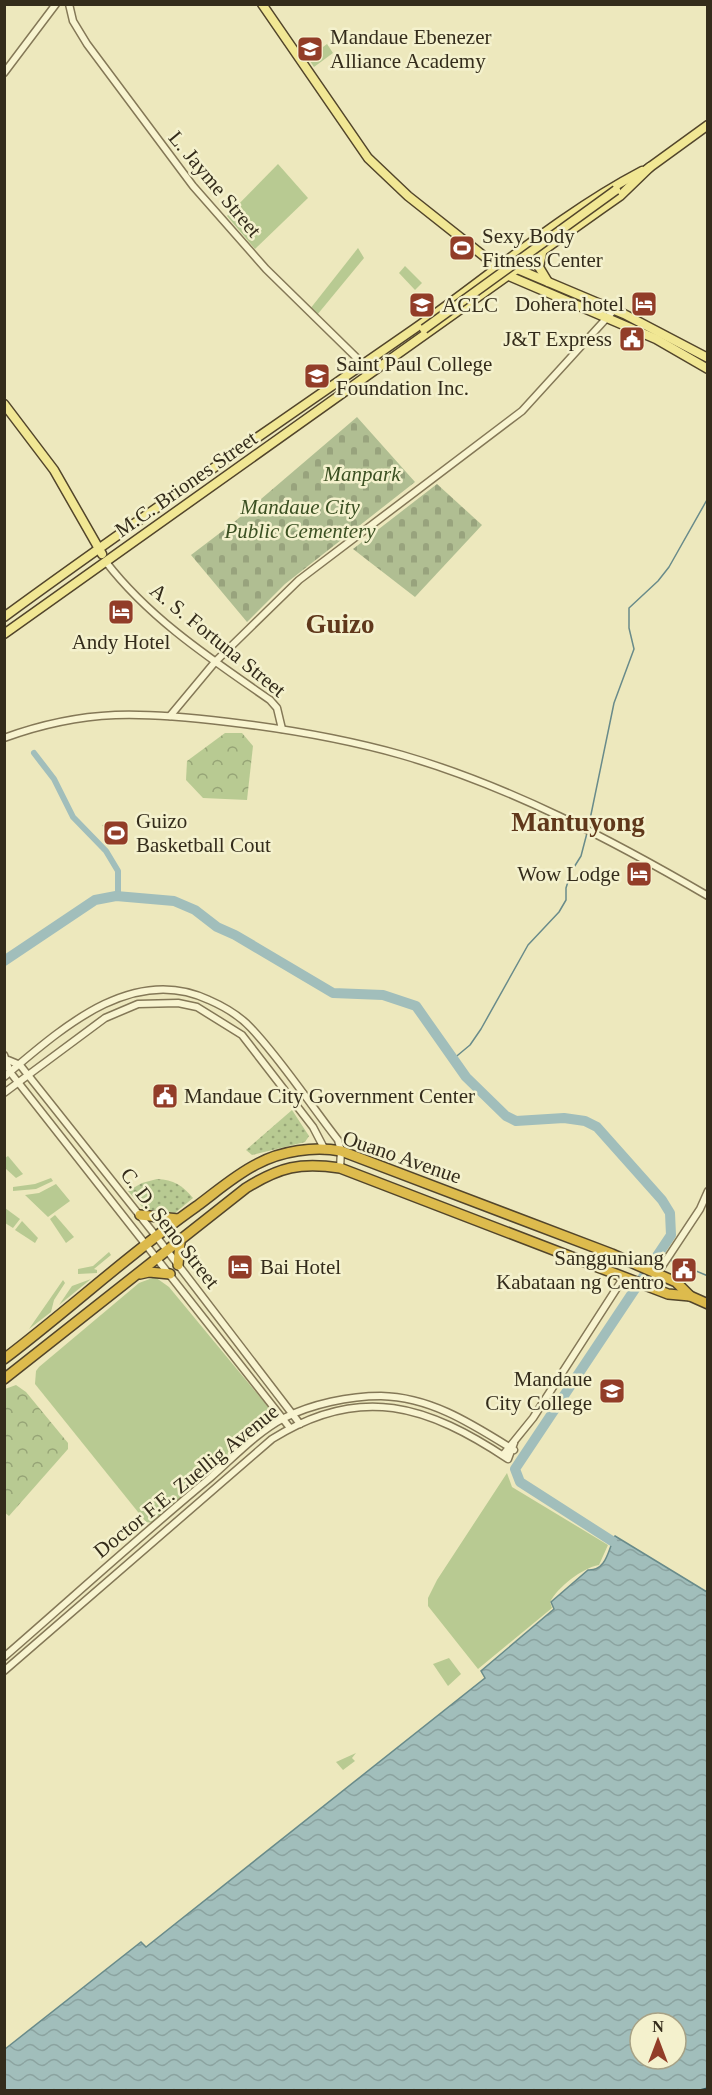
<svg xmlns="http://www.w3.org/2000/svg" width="712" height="2095" font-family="Georgia,serif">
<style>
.green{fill:#b8ca92}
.forest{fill:url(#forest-crowns)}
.cemetery{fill:url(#cemetery-stones)}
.park{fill:url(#park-dots)}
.water{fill:url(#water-waves);stroke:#698b8a;stroke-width:1.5;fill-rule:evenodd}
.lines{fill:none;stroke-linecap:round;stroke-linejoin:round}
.stream{stroke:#698b8a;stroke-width:1.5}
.canal{stroke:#a1bebb;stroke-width:6}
.river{stroke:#a1bebb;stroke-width:10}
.ferry{stroke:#2b4e53;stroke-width:1.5;stroke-dasharray:8 6;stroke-linecap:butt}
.minor-casing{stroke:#847857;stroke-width:9}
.major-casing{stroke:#52452b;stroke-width:11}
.highway-casing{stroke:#52452b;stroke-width:12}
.minor{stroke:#f8f4d0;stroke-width:6}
.major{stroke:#f1e794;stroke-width:8}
.highway{stroke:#ddbb4d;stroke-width:9}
.major-bridge-casing{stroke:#52452b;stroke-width:11;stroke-linecap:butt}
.major-bridge{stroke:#f1e794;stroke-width:8}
.labels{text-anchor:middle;stroke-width:5;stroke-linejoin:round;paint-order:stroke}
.poi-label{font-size:21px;fill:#342c1b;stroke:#f4f1cd;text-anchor:start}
.street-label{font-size:21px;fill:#342c1b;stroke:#f4f1cd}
.park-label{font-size:21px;font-style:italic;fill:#3b5022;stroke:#f4f1cd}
.district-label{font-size:27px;font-weight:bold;fill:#60381b;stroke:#f4f1cd}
</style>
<defs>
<pattern id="forest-crowns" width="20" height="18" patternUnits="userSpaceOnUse" patternTransform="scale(1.5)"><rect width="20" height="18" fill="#b8ca92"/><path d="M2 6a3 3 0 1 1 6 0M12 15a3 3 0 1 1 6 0" fill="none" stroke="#96a476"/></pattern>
<pattern id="cemetery-stones" width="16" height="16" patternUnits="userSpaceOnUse" patternTransform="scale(1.5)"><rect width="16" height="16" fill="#b0be92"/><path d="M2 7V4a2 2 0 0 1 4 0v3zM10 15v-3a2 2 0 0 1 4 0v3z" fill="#98a37d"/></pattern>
<pattern id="park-dots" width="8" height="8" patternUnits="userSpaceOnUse" patternTransform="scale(1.5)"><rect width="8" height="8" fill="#b8ca92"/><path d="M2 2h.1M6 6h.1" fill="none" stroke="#96a476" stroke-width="1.8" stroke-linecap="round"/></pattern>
<pattern id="water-waves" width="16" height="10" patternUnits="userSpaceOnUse" patternTransform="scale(1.5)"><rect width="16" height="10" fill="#a1bebb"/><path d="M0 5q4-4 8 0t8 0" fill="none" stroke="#8ba3a0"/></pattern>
</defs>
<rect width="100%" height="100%" fill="#ede8bd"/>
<g class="green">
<path d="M327,44L333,53L314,67L308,58Z"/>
<path d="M278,164L308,198L255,249L227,216Z"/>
<path d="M358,248L364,258L317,315L310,309Z"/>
<path d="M405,266L422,283L415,290L399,273Z"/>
<path d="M121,823L128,836L112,840L102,825Z"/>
<path d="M8,1156L23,1174L16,1178L5,1168V1158Z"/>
<path d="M51,1178L53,1181L36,1189L13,1191V1187L35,1184Z"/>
<path d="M56,1184L70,1201L48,1217L25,1195L39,1193Z"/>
<path d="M5,1208L20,1219L13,1228L5,1223Z"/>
<path d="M55,1215L74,1237L66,1243L50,1219Z"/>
<path d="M22,1221L38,1238L35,1243L15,1230Z"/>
<path d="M109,1252L111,1255L94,1269L97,1270V1273L78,1274V1269L93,1266Z"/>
<path d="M155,1277L169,1287L269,1408L273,1421L153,1523L146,1522L35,1384L36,1371L39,1367L139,1283Z"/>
<path d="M91,1279L59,1305L72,1286Z"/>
<path d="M63,1280L65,1283L54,1300L51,1312L29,1329Z"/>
<path d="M507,1473L512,1487L608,1545L599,1565C582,1568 558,1587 550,1602L552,1608L478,1669L428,1606V1598L437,1580Z"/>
<path d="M449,1658L461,1674L448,1686L433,1664Z"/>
<path d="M356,1753L352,1758L355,1761L343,1770L336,1762Z"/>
</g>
<g class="forest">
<path d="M225,733H242L253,746L247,800L203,798L186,780L187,761Z"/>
<path d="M16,1385L26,1392L68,1443V1449L9,1516L4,1512L5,1389Z"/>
</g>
<g class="cemetery">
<path d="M357,417L415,482L285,584L247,622L191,555L233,523Z"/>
<path d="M437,484L482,525L415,597L353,549Z"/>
</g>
<g class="park">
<path d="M292,1110L309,1136L305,1142L252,1155L246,1150Z"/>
<path d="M157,1179C174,1180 182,1185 193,1198L175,1213L144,1209L128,1191L142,1183Z"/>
</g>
<path class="water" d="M615,1536L707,1592V2090H5V2049L141,1942L146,1947L485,1678L481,1671L554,1609L551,1602L588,1570C607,1571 608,1549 615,1536ZM640,2023H676V2059H640Z"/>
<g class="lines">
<g class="stream">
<path d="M588,829L614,703L634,649L629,628V608L658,581L669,567L708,498"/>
<path d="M452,1060L470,1045L481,1029L528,945L559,912L566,900V888L571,872L581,856L587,833"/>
<path d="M660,1254L666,1257"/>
<path d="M670,1260L708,1276"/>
</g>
<path class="canal" d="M34,753L54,779L73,817L106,851L118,871V897"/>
<path class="river" d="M4,961L95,900L116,896L174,901L195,910L217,927L235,935L333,993L383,995L416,1006L466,1077L506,1116L516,1121L564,1118L585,1121L597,1127L662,1200L670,1213L671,1235L515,1469L520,1482L612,1541"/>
<path class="ferry" d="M700,2090L708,2088"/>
<defs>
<g id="minor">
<path d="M69,4L73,21L87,44L193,186L266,269L363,364"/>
<path d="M4,73L56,4"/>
<path d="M106,562C150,619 211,659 270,700L277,708L282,729"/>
<path d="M170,716L215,662L299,580L522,411L614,310"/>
<path d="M4,738C86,708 144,712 228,722C287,729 345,739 402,755C509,786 612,840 708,896"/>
<path d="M4,1055L10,1072L290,1428"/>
<path d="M8,1060L20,1065L28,1075L156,1236L300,1424"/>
<path d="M4,1077C60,1030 132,963 209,1000C225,1007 239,1015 251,1028C283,1062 309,1103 338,1140L341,1151L340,1168"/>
<path d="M4,1093L105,1018L138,1004L178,1003L197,1007L242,1035L313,1127L325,1150"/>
<path d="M649,1286L700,1209L708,1191"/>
<path d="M503,1455L533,1418L624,1277"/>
<path d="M4,1657C73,1597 140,1536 210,1478C233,1458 257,1432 284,1418C312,1404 349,1396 381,1396C431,1397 472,1424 514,1450"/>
<path d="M4,1671L272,1439C361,1383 428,1406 508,1459L514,1443"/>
</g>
<g id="major">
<path d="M262,4L368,158L408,196L509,276L656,339L708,369"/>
<path d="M646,170L708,125"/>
<path d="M542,253L539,267L548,282"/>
<path d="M515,268L624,314L708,358"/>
<path d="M4,404L54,470L102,554"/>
<path d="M4,617C139,518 277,424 414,329C490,276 560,214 642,171"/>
<path d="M4,634L600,210L620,196L650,167"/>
</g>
<g id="highway">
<path d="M140,1215L178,1219"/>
<path d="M178,1265L180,1242"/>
<path d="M140,1274L149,1272L170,1274"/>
<path d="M4,1359C70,1309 130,1253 197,1206C216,1192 235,1175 257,1164C281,1151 314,1146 341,1151L612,1254L676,1282L690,1296"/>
<path d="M4,1379L246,1188C280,1167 300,1162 340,1168L668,1294L690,1296L708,1304"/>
</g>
</defs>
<use href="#minor" class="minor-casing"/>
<use href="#major" class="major-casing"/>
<use href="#highway" class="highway-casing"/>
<use href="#minor" class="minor"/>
<use href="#major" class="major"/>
<use href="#highway" class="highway"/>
<defs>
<path id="major-bridge" d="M424,329L616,190"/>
</defs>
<use href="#major-bridge" class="major-bridge-casing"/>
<use href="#major-bridge" class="major-bridge"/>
</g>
<defs>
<symbol id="school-square" viewBox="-11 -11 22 22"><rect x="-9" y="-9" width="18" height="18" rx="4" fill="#923d28" stroke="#f4f1cd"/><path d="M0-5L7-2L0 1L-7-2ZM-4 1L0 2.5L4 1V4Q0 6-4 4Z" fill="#fff"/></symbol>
<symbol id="stadium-square" viewBox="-11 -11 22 22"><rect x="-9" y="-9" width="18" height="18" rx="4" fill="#923d28" stroke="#f4f1cd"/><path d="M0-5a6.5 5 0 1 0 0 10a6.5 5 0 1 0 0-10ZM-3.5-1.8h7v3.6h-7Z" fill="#fff"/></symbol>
<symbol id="hotel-square" viewBox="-11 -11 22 22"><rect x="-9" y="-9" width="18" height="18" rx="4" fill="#923d28" stroke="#f4f1cd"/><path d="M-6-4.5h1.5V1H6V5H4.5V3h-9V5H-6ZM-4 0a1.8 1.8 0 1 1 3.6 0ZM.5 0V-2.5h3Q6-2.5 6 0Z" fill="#fff"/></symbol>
<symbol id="civic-square" viewBox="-11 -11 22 22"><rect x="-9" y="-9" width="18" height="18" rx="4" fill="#923d28" stroke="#f4f1cd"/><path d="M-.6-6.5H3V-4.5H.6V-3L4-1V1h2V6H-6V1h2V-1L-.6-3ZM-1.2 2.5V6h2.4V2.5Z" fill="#fff"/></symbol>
<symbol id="university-square" viewBox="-11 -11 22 22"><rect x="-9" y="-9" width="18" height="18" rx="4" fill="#923d28" stroke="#f4f1cd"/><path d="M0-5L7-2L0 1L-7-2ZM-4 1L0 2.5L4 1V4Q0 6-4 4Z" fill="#fff"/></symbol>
</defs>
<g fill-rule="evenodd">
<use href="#school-square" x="295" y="34" width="30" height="30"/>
<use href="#stadium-square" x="447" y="233" width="30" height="30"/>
<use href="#hotel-square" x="629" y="289" width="30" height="30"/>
<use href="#school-square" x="407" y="290" width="30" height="30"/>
<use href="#civic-square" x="617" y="324" width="30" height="30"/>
<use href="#university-square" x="302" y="361" width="30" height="30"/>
<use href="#hotel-square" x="106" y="597" width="30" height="30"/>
<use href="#stadium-square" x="101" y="818" width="30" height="30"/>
<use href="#hotel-square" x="624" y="859" width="30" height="30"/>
<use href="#civic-square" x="150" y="1081" width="30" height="30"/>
<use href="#hotel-square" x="225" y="1252" width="30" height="30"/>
<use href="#civic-square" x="669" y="1255" width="30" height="30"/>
<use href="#university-square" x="597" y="1376" width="30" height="30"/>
</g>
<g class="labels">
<g class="poi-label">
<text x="330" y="44">Mandaue Ebenezer<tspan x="330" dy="24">Alliance Academy</tspan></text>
<text x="482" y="243">Sexy Body<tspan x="482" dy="24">Fitness Center</tspan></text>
<text x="624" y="311" text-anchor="end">Dohera hotel</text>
<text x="442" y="312">ACLC</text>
<text x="612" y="346" text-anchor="end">J&amp;T Express</text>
<text x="336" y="371">Saint Paul College<tspan x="336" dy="24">Foundation Inc.</tspan></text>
<text x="121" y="649" text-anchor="middle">Andy Hotel</text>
<text x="136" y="828">Guizo<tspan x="136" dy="24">Basketball Cout</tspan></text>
<text x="620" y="881" text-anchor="end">Wow Lodge</text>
<text x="184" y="1103">Mandaue City Government Center</text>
<text x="664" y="1265" text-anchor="end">Sangguniang<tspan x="664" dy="24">Kabataan ng Centro</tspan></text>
<text x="260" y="1274">Bai Hotel</text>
<text x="592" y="1386" text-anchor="end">Mandaue<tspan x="592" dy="24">City College</tspan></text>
</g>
<g class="street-label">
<text transform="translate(215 184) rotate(50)" y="7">L. Jayme Street</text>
<text transform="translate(186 484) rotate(-35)" y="7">M.C. Briones Street</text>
<text transform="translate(218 640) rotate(39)" y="7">A. S. Fortuna Street</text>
<text transform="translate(402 1157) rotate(19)" y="7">Ouano Avenue</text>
<text transform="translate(170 1228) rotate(52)" y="7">C. D. Seno Street</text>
<text transform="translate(186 1481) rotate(-39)" y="7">Doctor F.E. Zuellig Avenue</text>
</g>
<g class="park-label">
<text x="362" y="481">Manpark</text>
<text x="300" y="514">Mandaue City<tspan x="300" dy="24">Public Cementery</tspan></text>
</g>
<g class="district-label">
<text x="340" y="633">Guizo</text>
<text x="578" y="831">Mantuyong</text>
</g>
</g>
<rect width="712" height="2095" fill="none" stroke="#342c1b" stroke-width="12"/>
<g transform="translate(658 2041)"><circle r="28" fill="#f4f1cd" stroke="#a7a286" stroke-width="1.5"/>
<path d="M0-4.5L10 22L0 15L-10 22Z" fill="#923d28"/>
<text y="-9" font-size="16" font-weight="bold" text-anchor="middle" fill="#342c1b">N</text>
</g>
</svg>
